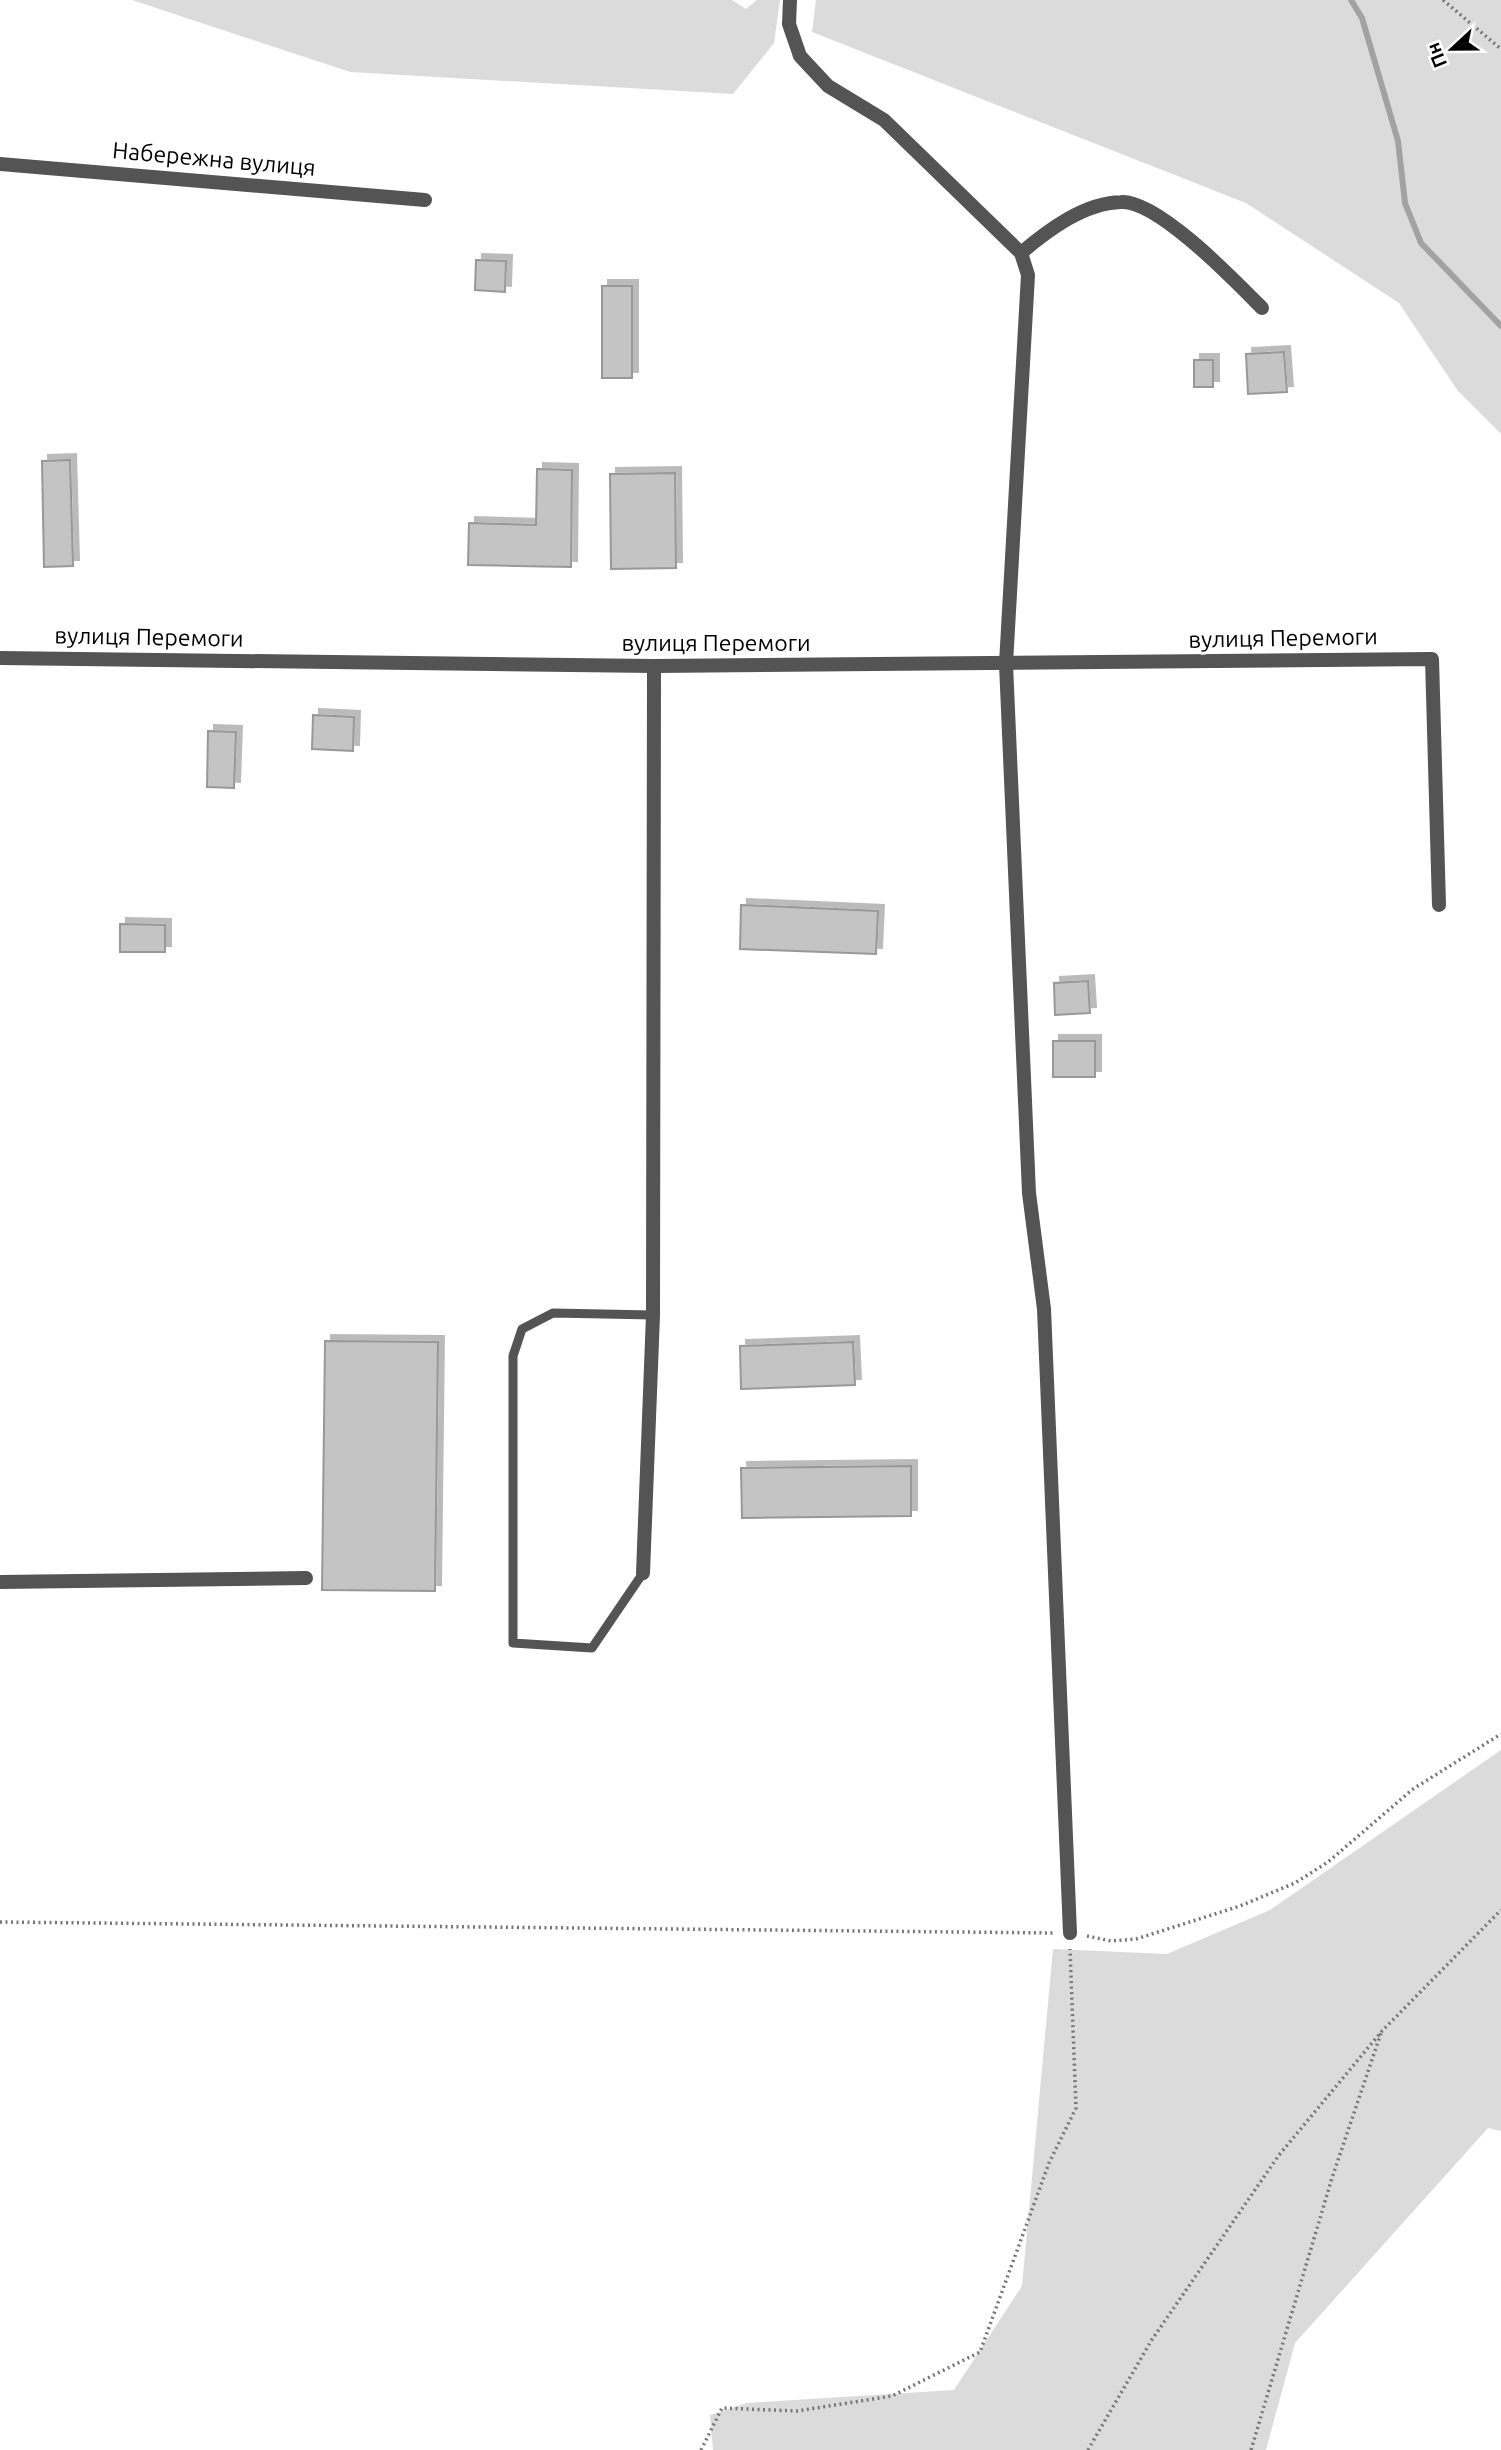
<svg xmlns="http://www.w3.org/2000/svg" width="1501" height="2450" font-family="Ubuntu,sans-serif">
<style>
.green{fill:#dbdbdb}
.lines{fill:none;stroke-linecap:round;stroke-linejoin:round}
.stream{stroke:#a2a2a2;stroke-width:6}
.building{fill:#c4c4c4;stroke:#989898;stroke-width:2;filter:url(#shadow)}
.path{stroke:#767676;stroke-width:3.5;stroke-dasharray:2 3.5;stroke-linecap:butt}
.service{stroke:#545454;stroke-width:9}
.minor{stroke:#545454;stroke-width:14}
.labels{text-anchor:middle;stroke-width:6;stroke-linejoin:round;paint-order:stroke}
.street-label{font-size:23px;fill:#000;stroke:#fff}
</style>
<defs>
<filter id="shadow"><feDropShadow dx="6" dy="-6" stdDeviation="0" flood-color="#0004"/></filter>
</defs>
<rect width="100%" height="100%" fill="#fff"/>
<g class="green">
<path d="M132,0H732L746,9L757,0H780L774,43L733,94L350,72Z"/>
<path d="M816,0H1501V434L1458,391L1399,303L1246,203L812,32Z"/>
<path d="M1501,1750V2131L1488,2128L1295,2343L1266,2450H713L710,2415L747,2403L954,2390L1022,2286L1053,1949L1167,1954L1270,1910Z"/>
</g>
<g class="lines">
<path class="stream" d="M1351,0L1362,18L1398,141L1405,203L1421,243L1501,326"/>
</g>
<g class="building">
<path d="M476,260L506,261L505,292L475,290Z"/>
<rect x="602" y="286" width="30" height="92"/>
<path d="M1284,352L1287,392L1248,394L1246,354Z"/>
<rect x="1194" y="360" width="19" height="27"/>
<path d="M70,460L73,566L44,567L42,461Z"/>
<path d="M537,469L572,470L571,567L468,565L469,523L536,525Z"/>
<path d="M675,473L676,568L611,569L610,474Z"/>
<path d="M313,715L354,717L353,751L312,749Z"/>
<path d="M208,731L236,732L234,788L207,787Z"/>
<path d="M741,905L878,911L876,954L740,949Z"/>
<path d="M120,924L165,925V952H120Z"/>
<path d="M1088,981L1090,1013L1055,1015L1054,983Z"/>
<rect x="1053" y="1041" width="42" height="36"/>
<path d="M325,1341L438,1342L435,1591L322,1590Z"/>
<path d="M853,1342L855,1385L741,1389L740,1346Z"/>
<path d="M911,1466V1516L742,1518L741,1468Z"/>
</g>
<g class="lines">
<g class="path">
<path d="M1443,0L1501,49"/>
<path d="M0,1922L1055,1933"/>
<path d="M1087,1936L1111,1941L1136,1939L1240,1906L1295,1883L1328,1862L1413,1789L1501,1734"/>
<path d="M701,2450L722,2408L797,2411L892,2396L980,2352L1049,2163L1076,2108L1070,1949"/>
<path d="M1088,2450L1151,2341L1279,2155L1382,2031L1501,1910"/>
<path d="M1251,2450L1332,2178L1381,2033"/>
</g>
<path class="service" d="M643,1573L592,1648L513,1643V1356L522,1329L553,1313L653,1315"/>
<g class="minor">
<path d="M790,0L789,24L800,56L828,86L884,120L1021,253L1028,275L1006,664L1029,1193L1044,1309L1070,1933"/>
<path d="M0,164L425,200"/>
<path d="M1021,253C1048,230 1084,203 1121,202C1158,200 1236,282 1262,308"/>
<path d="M0,658L654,666L1432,659L1439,905"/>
<path d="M643,1573L653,1315L654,666"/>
<path d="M0,1582L306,1578"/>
</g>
</g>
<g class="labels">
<g class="street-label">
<text transform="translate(214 159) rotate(5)" y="8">Набережна вулиця</text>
<text transform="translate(149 637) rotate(1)" y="8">вулиця Перемоги</text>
<text transform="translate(1283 638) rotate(-1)" y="8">вулиця Перемоги</text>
<text x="716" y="651">вулиця Перемоги</text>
</g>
</g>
<g transform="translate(1452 49) rotate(248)" stroke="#ffffff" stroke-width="5" paint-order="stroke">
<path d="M0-5L12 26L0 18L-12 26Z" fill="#000000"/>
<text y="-10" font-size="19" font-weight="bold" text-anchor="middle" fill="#000000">Пн</text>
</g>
</svg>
